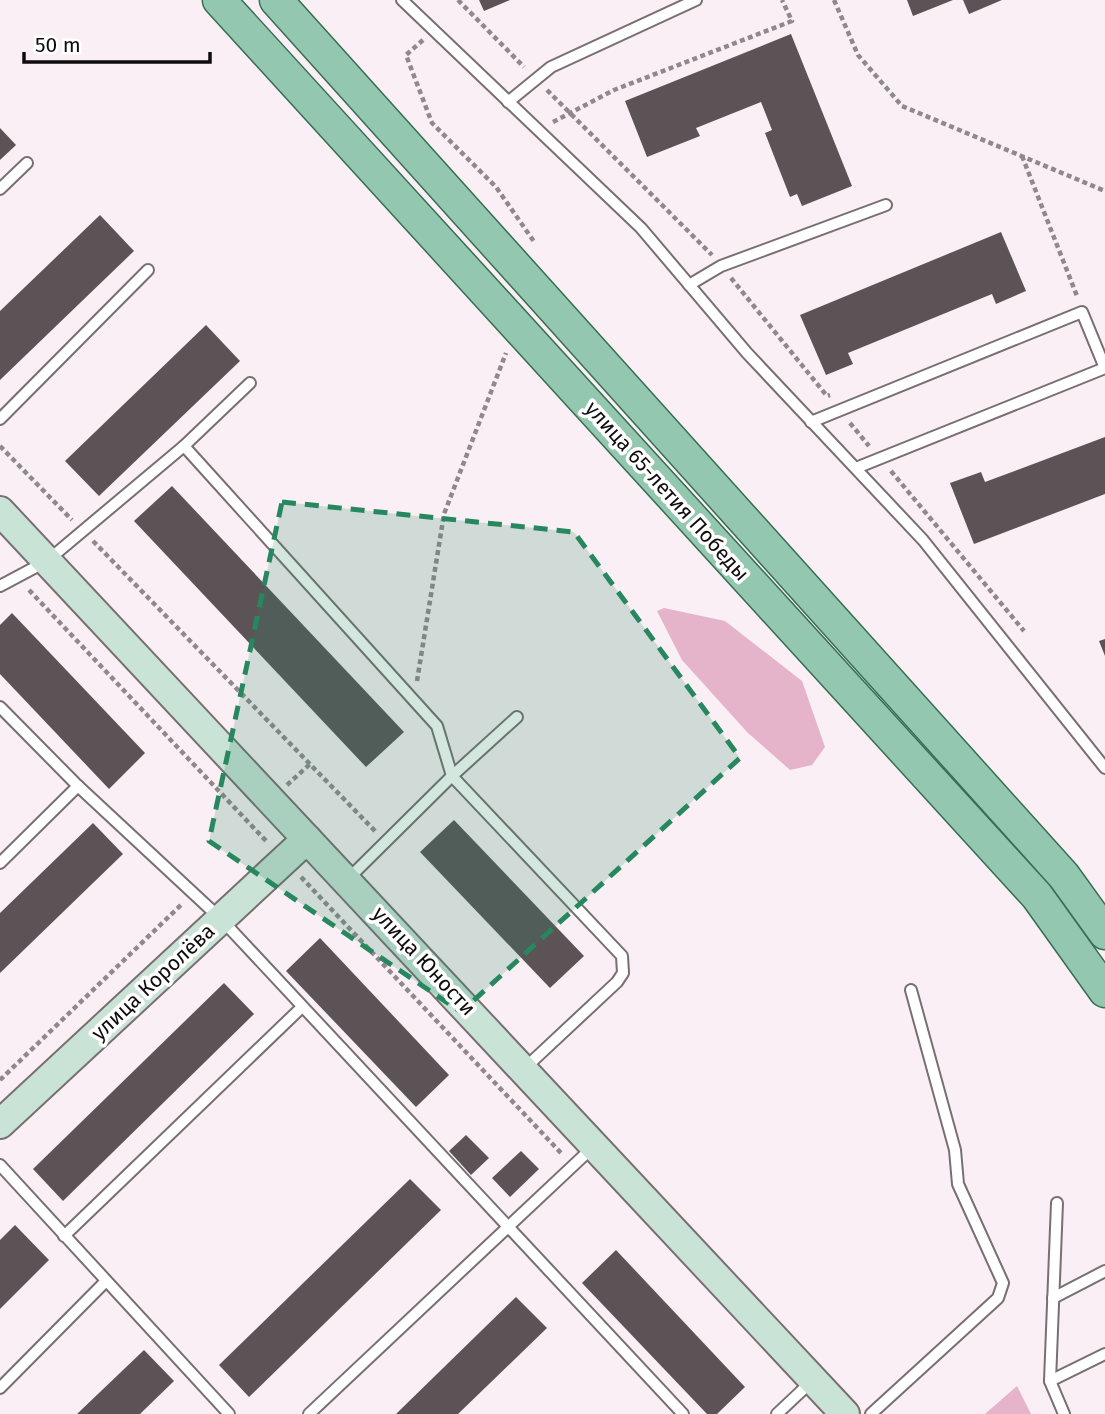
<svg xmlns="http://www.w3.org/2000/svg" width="1105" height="1414" font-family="'Fira Sans',sans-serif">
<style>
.forest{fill:#e5b3ca}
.building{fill:#5c5357}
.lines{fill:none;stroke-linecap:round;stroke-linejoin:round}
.lane-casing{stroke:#786f73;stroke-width:14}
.secondary-casing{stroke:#786f73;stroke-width:32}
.primary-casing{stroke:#376e54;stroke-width:35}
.path{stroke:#90898c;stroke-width:4.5;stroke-dasharray:5 3.5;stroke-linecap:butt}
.lane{stroke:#fff;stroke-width:10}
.secondary{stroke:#cae3d7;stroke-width:28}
.primary{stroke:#94c7b0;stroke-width:32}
.marked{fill:#27875f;fill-opacity:0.2;stroke:#27875f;stroke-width:5;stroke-dasharray:14 9;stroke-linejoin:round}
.labels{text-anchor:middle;stroke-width:7;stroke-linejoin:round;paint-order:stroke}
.street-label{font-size:21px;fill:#0f0c0d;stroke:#fff}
</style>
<rect width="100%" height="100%" fill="#faeff4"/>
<g class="forest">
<path d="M664,608L725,621L802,681L825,747L812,765L790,770L747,732L682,660L657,611Z"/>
<path d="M1017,1386L1031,1414H985Z"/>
</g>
<g class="building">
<path d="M479,0H510L484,11Z"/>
<path d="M907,0H953L913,16Z"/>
<path d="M963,0H1002L969,14Z"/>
<path d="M791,34L852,186L802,206L797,194L790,197L765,133L772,130L761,102L696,128L700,136L647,157L625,101Z"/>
<path d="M0,128L16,145L0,160Z"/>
<path d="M100,215L134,251L0,380V311Z"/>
<path d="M1001,232L1026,291L996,304L992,294L848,353L853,364L826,375L800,315Z"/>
<path d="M206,325L240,361L99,496L65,461Z"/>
<path d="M1105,437V494L974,544L950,483L981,472L985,482Z"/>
<path d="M172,486L404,732L366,767L134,521Z"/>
<path d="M12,613L145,753L109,789L0,674V625Z"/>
<path d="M1105,639V656L1099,641Z"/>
<path d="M454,820L584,956L550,988L420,852Z"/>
<path d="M93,823L123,854L0,973V913Z"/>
<path d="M320,938L449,1075L416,1107L286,971Z"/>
<path d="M224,983L254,1014L63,1201L33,1169Z"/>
<path d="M466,1135L489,1158L471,1175L449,1151Z"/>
<path d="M521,1151L539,1169L510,1197L492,1178Z"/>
<path d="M410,1179L441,1210L249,1397L219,1365Z"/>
<path d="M15,1225L49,1260L0,1309V1240Z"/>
<path d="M616,1250L745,1387L717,1414H707L582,1283Z"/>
<path d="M516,1297L547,1328L458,1414H396Z"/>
<path d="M144,1350L174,1381L140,1414H77Z"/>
</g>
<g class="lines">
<defs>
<g id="lane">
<path d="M402,0L641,228L747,353L923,540L1105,768"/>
<path d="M508,102L551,67L696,0"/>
<path d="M0,189L27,163"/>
<path d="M689,285L721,266L886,205"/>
<path d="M0,419L148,270"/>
<path d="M811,422L1082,312L1105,368L856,468"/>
<path d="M184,446L250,383"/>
<path d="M0,586L47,561L184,446L437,726L452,776L622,956L623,973L617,982L525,1068"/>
<path d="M0,707L78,786L0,863"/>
<path d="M78,786L221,919L683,1414"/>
<path d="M347,880L452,776L517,717"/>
<path d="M0,1165L229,1414"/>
<path d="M64,1236L302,1007"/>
<path d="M1053,1298L1105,1271"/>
<path d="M1050,1381L1057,1203"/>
<path d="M0,1388L106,1281"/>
<path d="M309,1414L593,1147"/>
<path d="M777,1414L812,1381"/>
<path d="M871,1414L998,1298L1003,1283L958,1184L955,1150L911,990"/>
<path d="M1064,1414L1050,1381L1105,1354"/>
</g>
<g id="secondary">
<path d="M0,511L845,1414"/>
<path d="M0,1124L307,839"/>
</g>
<g id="primary">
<path d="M219,0L1037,896L1105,991"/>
<path d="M276,0L1064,876L1105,933"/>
</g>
</defs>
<use href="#lane" class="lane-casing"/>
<use href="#secondary" class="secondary-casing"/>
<use href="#primary" class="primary-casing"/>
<g class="path">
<path d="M458,0L524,67"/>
<path d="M834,0L858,55L902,106L1105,191"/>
<path d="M423,40L406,55L432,123L496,187L535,243"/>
<path d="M547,90L712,255"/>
<path d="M553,122L614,90L792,21L782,0"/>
<path d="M1022,156L1077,296"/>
<path d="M731,278L827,396L830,395"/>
<path d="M850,423L869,446"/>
<path d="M0,446L72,520"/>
<path d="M891,471L1024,631"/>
<path d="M93,541L375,831"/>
<path d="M29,590L268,843"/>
<path d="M417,681L444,514L506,353"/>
<path d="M287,785L310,764"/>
<path d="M301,877L561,1153"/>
<path d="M0,1080L183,903"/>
</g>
<use href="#lane" class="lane"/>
<use href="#secondary" class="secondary"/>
<use href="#primary" class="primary"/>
</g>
<path class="marked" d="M282,502L574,532L740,758L461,1012L209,841Z"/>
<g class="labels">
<g class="street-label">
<text transform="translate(667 491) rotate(48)" y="7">улица 65-летия Победы</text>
<text transform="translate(424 961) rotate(47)" y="7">улица Юности</text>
<text transform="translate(153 982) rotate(-43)" y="7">улица Королёва</text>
</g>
</g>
<path d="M24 52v10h186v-10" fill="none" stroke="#0f0c0d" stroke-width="3.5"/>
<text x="35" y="52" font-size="21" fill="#0f0c0d" stroke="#ffffff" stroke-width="5" paint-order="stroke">50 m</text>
</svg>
